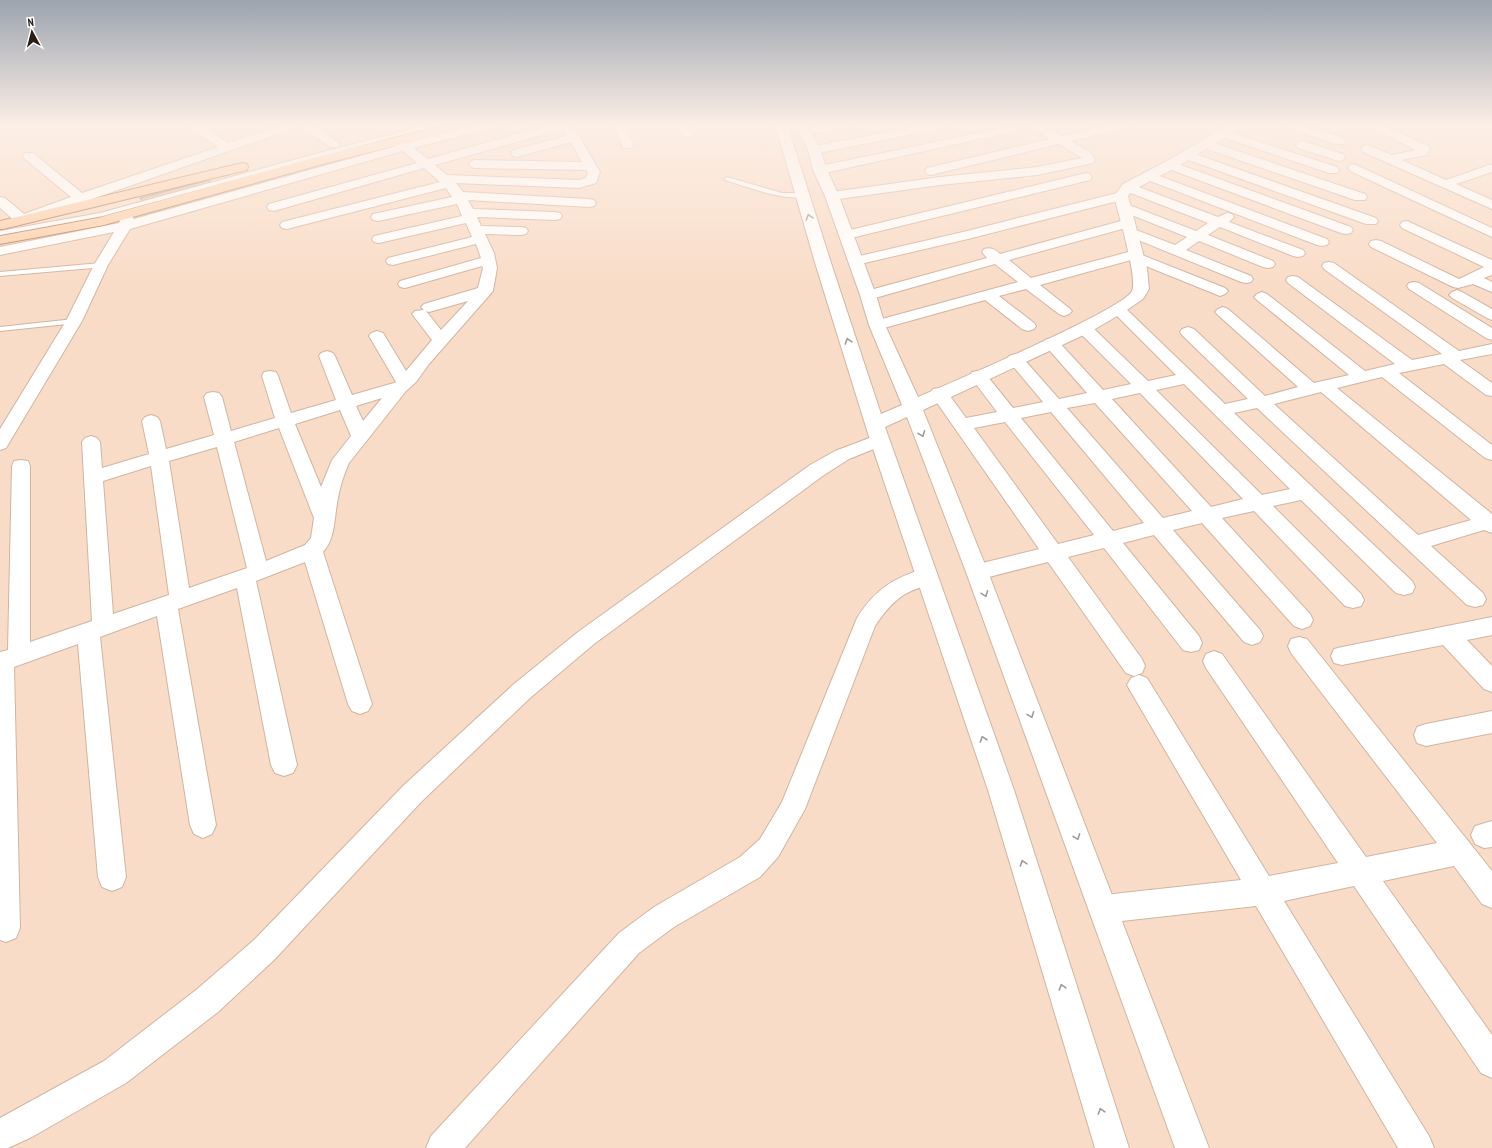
<svg xmlns="http://www.w3.org/2000/svg" width="1492" height="1148" font-family="'PT Sans Narrow',sans-serif">
<style>
.building{fill:#dec2ad;stroke:#ad937e}
.lines{fill:none;stroke-linecap:round;stroke-linejoin:round}
.service-casing{stroke:#d0b5a0;stroke-width:2}
.minor-casing{stroke:#d0b5a0;stroke-width:2}
.tertiary-casing{stroke:#d0b5a0;stroke-width:2}
.primary-casing{stroke:#b27f55;stroke-width:2}
.service{fill:#fff;fill-rule:evenodd}
.minor{fill:#fff;fill-rule:evenodd}
.tertiary{fill:#fff;fill-rule:evenodd}
.primary{fill:#fdd1ad;fill-rule:evenodd}
.oneway{stroke:#9f9a97}
</style>
<rect width="100%" height="100%" fill="#f9dcc7"/>
<path class="building" d="M209,180L212,184L143,202L140,198Z"/>
<g class="lines">
<defs>
<g id="service">
<path d="M431,124H441L103,216L0,235V231L100,213L319,153Z"/>
<path d="M727,177L782,193H802L805,195C793,204 740,185 725,180L724,179Z"/>
<path d="M101,263H104V267L0,276V272Z"/>
<path d="M74,319H77L78,321L77,323L0,331V327Z"/>
</g>
<g id="minor">
<path d="M185,124H199L228,143L285,124H313L340,144L338,147H330L300,126L27,222H16L0,208V197L5,198L24,214L71,197L25,159L23,156L25,153H33L82,193L218,147Z"/>
<path d="M480,124H499L497,126L414,148L428,159L553,124H572L600,172L596,183L579,188L456,183L463,192L589,199L594,200L596,203L594,206L589,207L468,200L473,209L555,212L560,213L562,216L560,219L555,220L477,217L481,226L521,227L526,228L528,231L526,234L521,235L485,234L494,253L497,268L493,291L429,364L416,382L406,391L349,463C344,474 340,486 338,498C334,516 336,538 323,552L372,704L368,711L360,714L352,711L348,704L305,562L256,581L297,765L293,773L284,776L275,773L271,765L237,588L178,609L216,825L212,834L203,838L194,834L190,825L157,616L100,637L126,877L122,887L112,891L102,887L98,877L78,644L14,667L20,928L16,938L6,942L0,940V652L8,650L12,466L14,461L21,460L28,461L30,466V642L92,621L82,442L85,438L91,436L97,438L100,442L102,468L149,454L142,421L145,417L151,415L157,417L160,421L166,449L214,435L204,397L207,393L213,392L219,393L222,397L231,431L275,418L262,376L264,372L270,371L276,372L278,376L291,413L336,400L319,356L321,353L327,351L333,353L335,356L352,395L394,383L396,382L369,336L371,333L377,331L383,333L406,371L432,340L412,314L415,311L424,310L421,307L424,304L478,288L483,268L482,266L405,288L400,287L398,284L400,281L481,258L476,244L393,265L388,264L386,261L388,258L472,237L466,223L379,243L374,242L372,239L374,236L462,216L457,204L378,221L373,220L371,217L373,214L378,213L452,197L446,188L287,229L282,228L280,225L282,222L440,182L424,168L274,211L269,210L267,207L269,204L417,163L403,151L130,229L108,265L82,321L6,448L0,450V429L66,321L94,265L114,232L0,255V247L119,223L122,216H132L134,219L396,146L392,141L394,138H402L407,143ZM563,129L567,136L513,150L511,153L513,156L517,157L571,142L582,162L475,160L471,161L469,164L471,167L475,168L586,170L588,172L586,178L579,180L447,175L435,165ZM468,301L441,330L426,311L429,312ZM382,398L363,421L356,406ZM340,410L351,436L332,460L321,487L295,424ZM279,428L314,518L311,538L305,545L266,561L234,442ZM217,447L247,568L189,588L169,461ZM151,466L169,595L113,614L103,481Z"/>
<path d="M614,124H626L633,145L631,148H623Z"/>
<path d="M674,124H686L694,135L692,137H684Z"/>
<path d="M831,124H856L854,126L850,127L805,135L801,134L799,132L801,130Z"/>
<path d="M930,124H954L952,126L948,127L814,154L810,153L808,150L810,147L814,146Z"/>
<path d="M1027,124H1041L1062,136L1114,124H1134L1132,126L1071,141L1091,153L1095,160L1093,163L1089,164L1037,175L940,185L832,200L827,199L825,196L827,193L832,192L940,177L1037,167L1082,158L1059,144L931,175L927,174L925,171L927,168L1050,139Z"/>
<path d="M1280,124H1298L1344,138L1346,141L1344,144H1336L1282,126Z"/>
<path d="M1366,124H1381L1428,146L1430,149L1427,155L1402,160L1446,180L1492,164V172L1456,184L1492,200V209L1363,152L1361,149L1363,146L1367,145L1392,155L1416,150L1368,126Z"/>
<path d="M1008,127L1012,128L1014,130L1012,132L820,174L816,173L814,170L816,167L820,166Z"/>
<path d="M1223,130L1337,167L1339,170L1337,173H1329L1219,136L1217,134L1219,132Z"/>
<path d="M1205,140L1365,194L1367,197L1365,200H1355L1201,147L1199,144L1201,141Z"/>
<path d="M1302,141L1343,154L1345,157L1343,160L1339,161L1298,148L1296,145L1298,142Z"/>
<path d="M1187,151L1376,218L1378,221L1376,224H1366L1183,158L1181,155L1183,152Z"/>
<path d="M1170,161L1351,227L1353,230L1351,233L1346,234L1341,233L1166,168L1164,165L1166,162Z"/>
<path d="M1354,164L1492,228V237L1350,171L1348,168L1350,165Z"/>
<path d="M1149,172L1327,239L1329,242L1327,245L1322,246L1317,245L1145,179L1143,176L1145,173Z"/>
<path d="M1086,173L1090,174L1092,177L1090,180L847,239L842,238L840,235L842,232Z"/>
<path d="M1128,183L1218,217L1227,213L1232,214L1234,217L1229,222L1303,250L1305,253L1303,256L1298,257L1293,256L1220,227L1208,235L1273,261L1275,264L1273,267L1268,268L1263,267L1199,241L1186,250L1251,276L1253,279L1251,282L1246,283L1241,282L1126,235L1124,232L1126,229L1131,228L1175,245L1187,237L1119,210L1117,207L1119,204L1124,203L1196,231L1208,223L1123,190L1122,187L1123,184Z"/>
<path d="M1121,192L1126,193L1128,196L1126,199L968,239L856,265L851,264L849,261L851,258L967,231Z"/>
<path d="M1128,219L1133,220L1135,223L1133,226L1009,260L1031,278L1136,250L1141,251L1142,255L1225,288L1228,291L1225,294L1220,296L1215,294L1131,260L1040,285L1069,308L1072,311L1069,314L1064,316L1059,314L1026,289L999,296L1034,323L1036,326L1034,329L1028,331L1022,329L985,300L877,330L871,328L869,325L871,322L1018,282L995,264L868,300L863,298L860,295L863,292L987,258L982,252L984,249C991,247 995,249 1000,254Z"/>
<path d="M1407,221L1492,260V275L1484,278L1492,282V292L1473,284L1458,288L1453,287L1371,247L1369,244L1371,241L1376,240L1381,241L1459,279L1484,267L1402,228L1400,225L1402,222Z"/>
<path d="M1329,262L1334,263L1459,351L1492,344V354L1460,360L1492,383V396L1486,395L1444,364L1399,373L1492,445V460L1485,458L1382,377L1337,388L1492,514V533L1484,530L1431,546L1483,593L1486,599L1483,605L1475,607L1467,605L1257,408L1234,413L1412,581L1415,587L1412,593L1404,595L1396,593L1301,500L1273,506L1361,594L1364,600L1361,606L1353,608L1345,606L1254,511L1222,518L1310,614L1313,620L1310,626L1302,629L1294,626L1202,523L1173,530L1260,630L1263,636L1260,642L1252,645L1244,642L1154,535L1123,543L1199,636L1202,643L1199,650L1191,652L1183,650L1104,548L1068,557L1142,659L1145,666L1142,673L1134,676L1126,673L1048,562L977,580L970,578L967,572L970,566L1039,549L933,397L930,393L933,389L939,388L945,389L966,418L997,412L970,376L972,372L978,371L984,372L1013,408L1043,402L1007,359L1009,356L1015,354L1021,356L1059,399L1087,393L1043,343L1045,340L1051,338L1057,340L1103,390L1131,384L1078,331L1076,328L1078,325L1084,323L1090,325L1148,381L1176,375L1110,309L1113,306L1118,304L1123,306L1225,404L1248,399L1182,335L1180,332L1182,329L1188,327L1194,329L1265,396L1298,387L1218,315L1215,312L1218,309L1223,307L1228,309L1314,383L1349,375L1257,300L1254,297L1257,294L1262,292L1267,294L1365,371L1395,364L1288,283L1286,280L1288,277L1293,276L1298,277L1412,360L1442,354L1324,269L1322,266L1324,263ZM1184,384L1290,489L1262,495L1156,390ZM1321,392L1471,520L1418,535L1274,404ZM1140,393L1243,499L1211,507L1112,399ZM1095,403L1192,511L1163,518L1067,408ZM1051,412L1144,523L1113,531L1021,418ZM1005,422L1094,535L1058,544L974,428Z"/>
<path d="M1414,282L1419,283L1492,328V340L1486,338L1409,289L1407,286L1409,283Z"/>
<path d="M1457,290L1462,292L1492,309V320L1487,318L1452,298L1449,295L1452,292Z"/>
<path d="M880,434L886,436L889,440L886,444L849,459L824,475L594,644L530,698L421,802L274,960L218,1012L126,1083L32,1137L8,1148H0V1118L104,1061L196,990L254,940L403,786L514,684L578,632L810,465L835,451Z"/>
<path d="M926,568L933,570L937,576C931,586 915,588 905,594C892,602 883,614 875,626L805,809L778,857L760,877L674,927L639,953L465,1148H426L431,1136L619,933L654,907L740,857L760,839L782,802L857,618C876,588 894,578 926,568Z"/>
<path d="M1492,617V635L1467,640L1492,666V692L1484,689L1443,645L1342,665L1334,663L1331,656L1334,649L1342,647Z"/>
<path d="M1299,637L1307,639L1492,871V908L1482,904L1454,866L1383,881L1492,1035V1078L1481,1073L1354,886L1284,901L1429,1136L1434,1148H1398L1256,906L1104,923L1094,919L1090,909L1094,899L1104,895L1241,880L1131,692L1127,685L1131,678L1139,675L1147,678L1269,876L1338,863L1206,668L1203,661L1206,654L1214,651L1222,654L1366,857L1437,843L1291,653L1288,646L1291,639Z"/>
<path d="M1492,711V733L1426,746L1417,743L1414,735L1417,727L1426,724Z"/>
<path d="M1492,821V847L1484,848L1475,844L1471,835L1475,826Z"/>
</g>
<path id="tertiary" d="M775,124H787L832,266L881,414L902,405L869,325L860,295L825,196L813,170L808,150L795,124H807L820,150L827,170L839,196L876,295L885,325L918,397C948,384 1123,310 1132,291C1138,279 1118,212 1114,196L1123,184L1165,162L1230,124H1245L1243,127L1175,168L1133,190L1128,196L1147,269L1149,289L1143,299L1124,312L1090,332L923,410L988,572L1209,1148H1175L966,572L907,417L885,427L1014,790L1129,1148H1095L988,790L870,440L816,266Z"/>
<g id="primary">
<path d="M451,124H471L469,127L323,164L104,225L0,244V236L98,218L313,158Z"/>
<path d="M242,163L247,164L248,167L247,170L3,229H0V221Z"/>
</g>
</defs>
<use href="#service" class="service-casing"/>
<use href="#minor" class="minor-casing"/>
<use href="#tertiary" class="tertiary-casing"/>
<use href="#primary" class="primary-casing"/>
<use href="#service" class="service"/>
<use href="#minor" class="minor"/>
<use href="#tertiary" class="tertiary"/>
<use href="#primary" class="primary"/>
</g>
<defs><path id="oneway-chevron" d="M-2-3.5L2.5 0L-2 3.5" fill="none" stroke-width="1.6" stroke-linecap="round" stroke-linejoin="round"/></defs>
<g class="oneway">
<use href="#oneway-chevron" transform="translate(809 217) rotate(-107)"/>
<use href="#oneway-chevron" transform="translate(848 341) rotate(-108)"/>
<use href="#oneway-chevron" transform="translate(922 434) rotate(69)"/>
<use href="#oneway-chevron" transform="translate(985 594) rotate(69)"/>
<use href="#oneway-chevron" transform="translate(1031 715) rotate(69)"/>
<use href="#oneway-chevron" transform="translate(983 739) rotate(-109)"/>
<use href="#oneway-chevron" transform="translate(1077 837) rotate(69)"/>
<use href="#oneway-chevron" transform="translate(1023 863) rotate(-107)"/>
<use href="#oneway-chevron" transform="translate(1062 987) rotate(-107)"/>
<use href="#oneway-chevron" transform="translate(1101 1111) rotate(-107)"/>
</g>
<linearGradient id="sky" x2="0" y2="1"><stop stop-color="#9ca4af"/><stop offset="0.44" stop-color="#fcefe6"/><stop offset="1" stop-color="#fcefe6" stop-opacity="0"/></linearGradient>
<rect width="1492" height="285" fill="url(#sky)"/>
<g transform="translate(32 32) rotate(353)" stroke="#ffffff" stroke-width="3" paint-order="stroke">
<path d="M0-3L7 15L0 10L-7 15Z" fill="#291f17"/>
<text y="-6" font-size="11" font-weight="bold" text-anchor="middle" fill="#291f17">N</text>
</g>
</svg>
